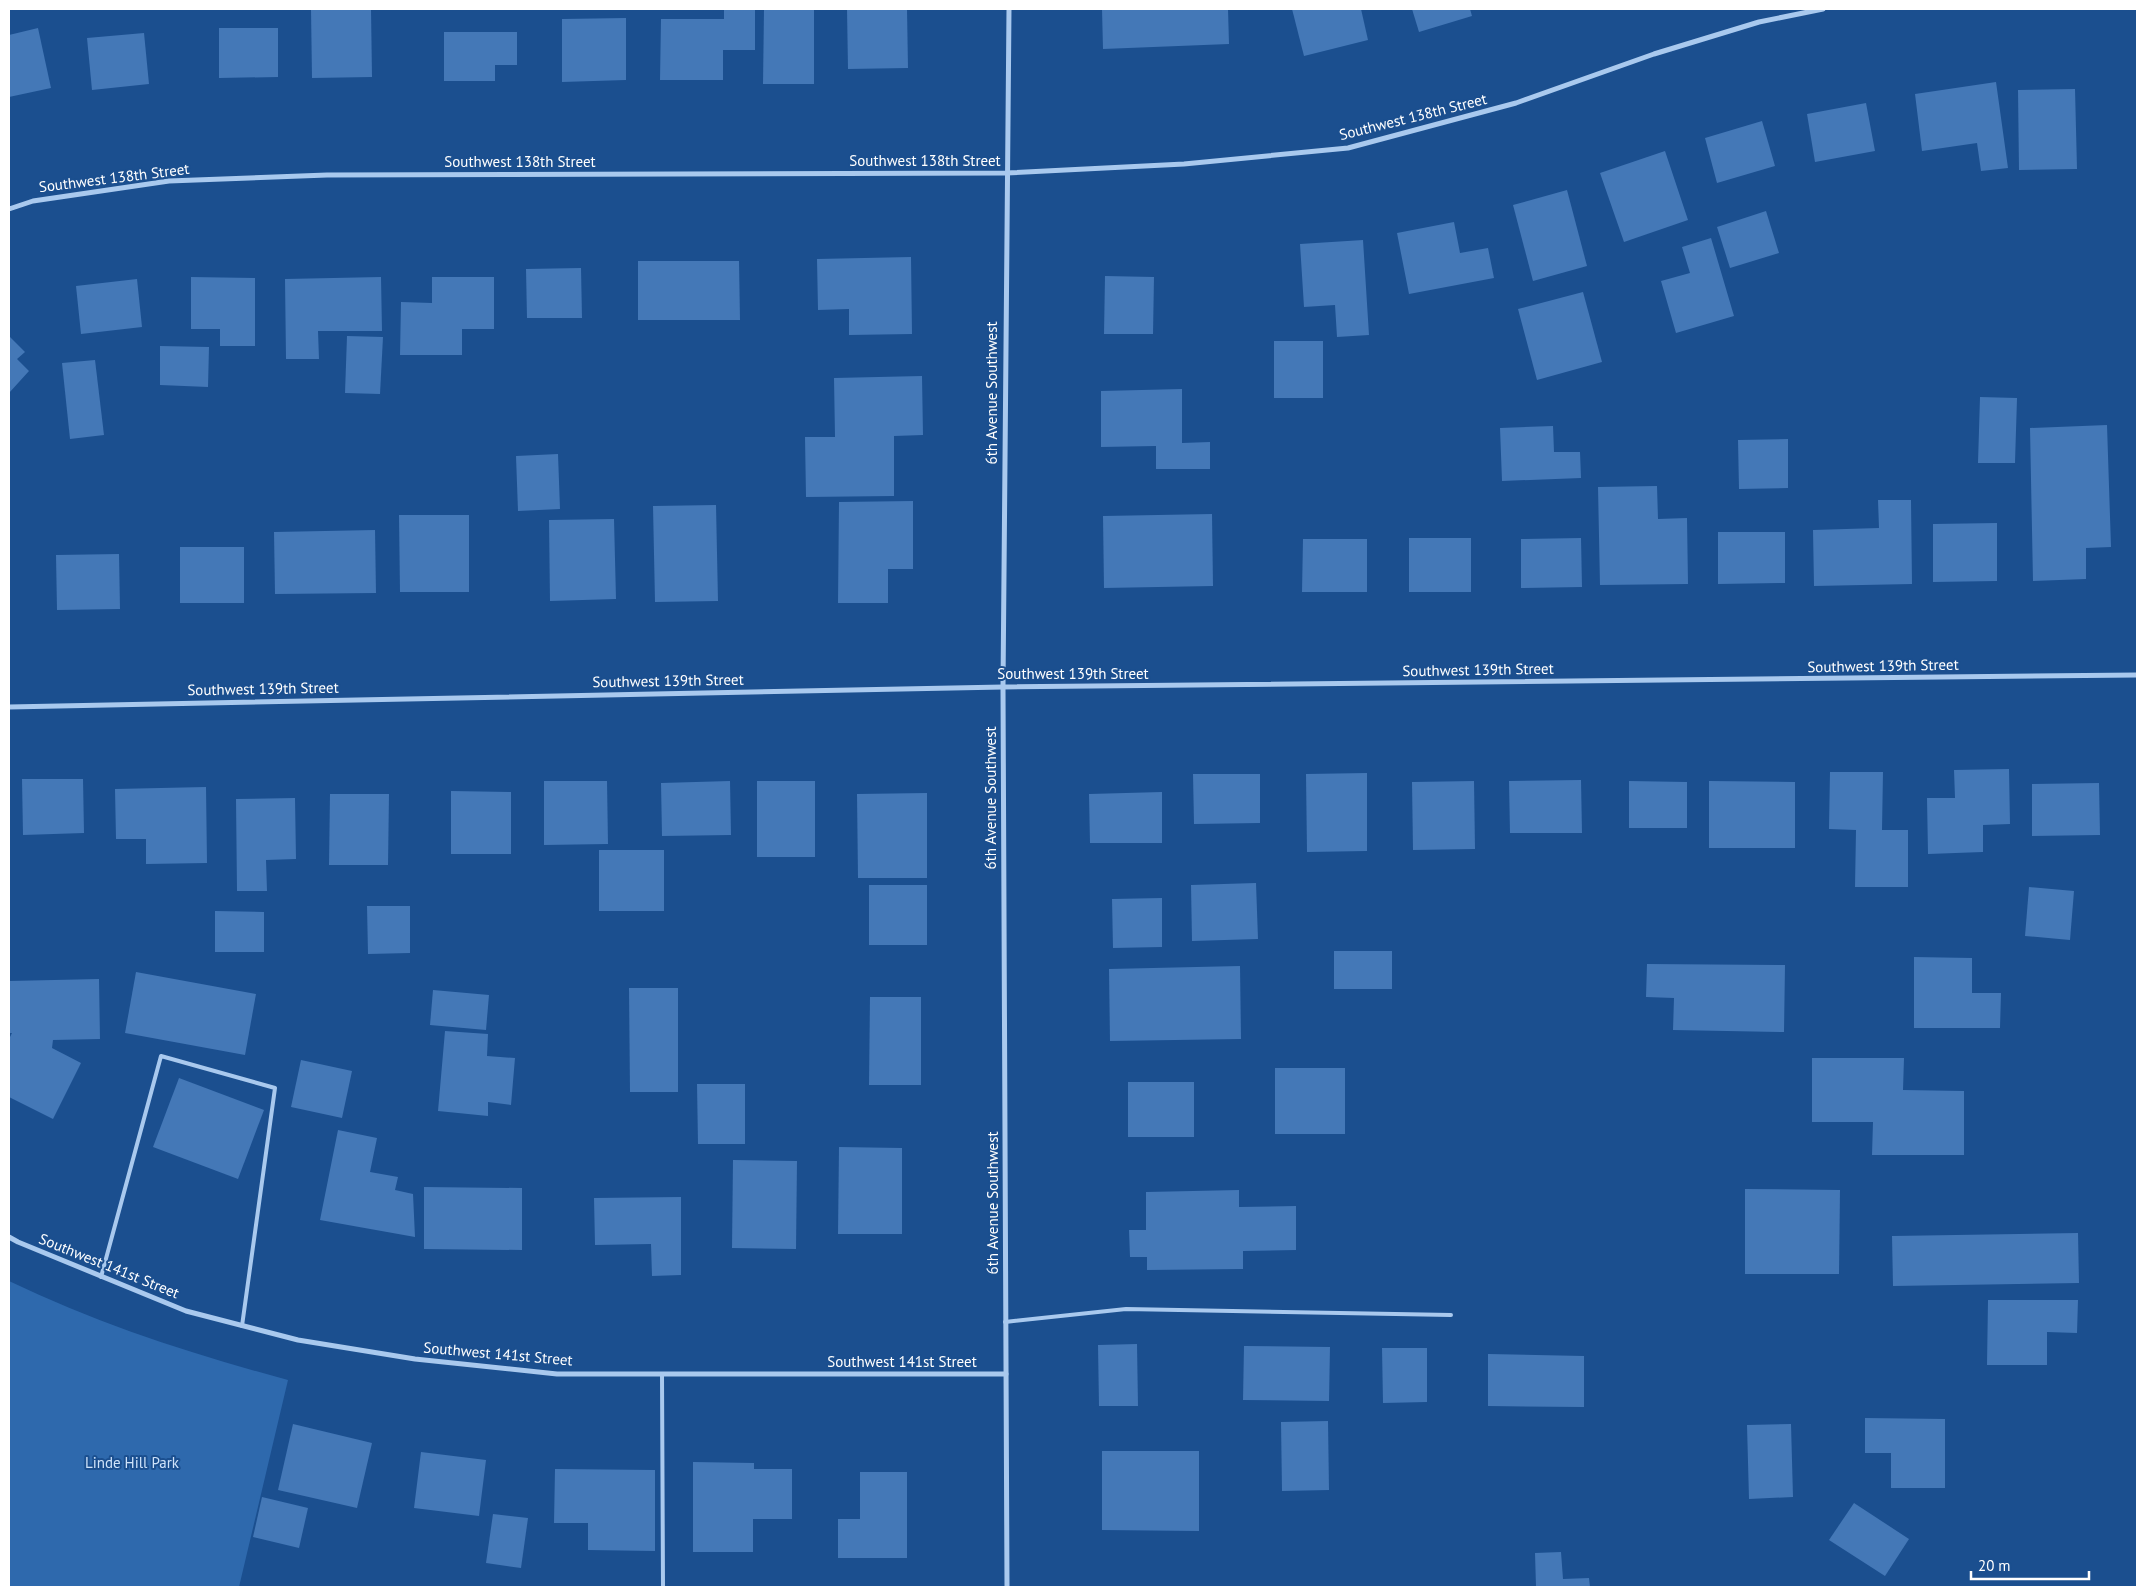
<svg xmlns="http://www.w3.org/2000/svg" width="2146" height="1596" font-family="'PT Sans',sans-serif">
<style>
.green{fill:#2e69ad}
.building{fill:#4478b7}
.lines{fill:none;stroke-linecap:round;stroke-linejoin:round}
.lane{stroke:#a9c9ee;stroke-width:4}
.street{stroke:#a9c9ee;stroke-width:5}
.labels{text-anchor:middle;stroke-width:4;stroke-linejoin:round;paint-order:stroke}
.street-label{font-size:15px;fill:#fff;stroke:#1b4f8f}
.park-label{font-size:15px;fill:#cfe3fa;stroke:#1b4f8f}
</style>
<rect width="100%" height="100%" fill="#1b4f8f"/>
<path class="green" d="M9,1281C98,1324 192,1354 288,1380L239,1587H9Z"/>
<g class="building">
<path d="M311,9H371L372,77L312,78Z"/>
<path d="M724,9H755V50H723V80H660L661,19H724Z"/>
<path d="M764,9H814V84H763Z"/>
<path d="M847,9H907L908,68L848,69Z"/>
<path d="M1102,9H1228L1229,44L1103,49Z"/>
<path d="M1292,9H1361L1368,40L1304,56Z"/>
<path d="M1412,9H1470L1472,16L1419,32Z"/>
<path d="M626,18V80L562,82V19Z"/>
<path d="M38,28L51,88L9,97V35Z"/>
<path d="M219,28H278V77L219,78Z"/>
<path d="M444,32H517V65H495V81H444Z"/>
<path d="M144,33L149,84L92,90L87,38Z"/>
<path d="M1996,82L2008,168L1981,171L1977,143L1922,151L1915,94Z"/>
<path d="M2075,89L2077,169L2019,170L2018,90Z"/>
<path d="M1866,103L1875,151L1815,162L1807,114Z"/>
<path d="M1762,121L1775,166L1717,183L1705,138Z"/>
<path d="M1665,151L1688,220L1624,242L1600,173Z"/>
<path d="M1567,190L1587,266L1533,281L1513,205Z"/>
<path d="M1766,211L1779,253L1730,268L1717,227Z"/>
<path d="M1454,222L1460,253L1488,248L1494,278L1409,294L1397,233Z"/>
<path d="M1711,238L1734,316L1676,333L1661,281L1690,273L1682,247Z"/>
<path d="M1363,240L1369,335L1337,337L1335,305L1304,307L1300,244Z"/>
<path d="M911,257L912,334L849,335V309L818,310L817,259Z"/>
<path d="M638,261H739L740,320H638Z"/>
<path d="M581,268L582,318H527L526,269Z"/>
<path d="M1105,276L1154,277L1153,334H1104Z"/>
<path d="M191,277L255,278V346H220V329H191Z"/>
<path d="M381,277L382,331H318L319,359H286L285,279Z"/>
<path d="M432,277H494V329H462V355H400L401,302L432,303Z"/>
<path d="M137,279L142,327L81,334L76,286Z"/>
<path d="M1583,292L1602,362L1537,380L1518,309Z"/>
<path d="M9,336L25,352L17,359L29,371L9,393Z"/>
<path d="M347,336L383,337L380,394L345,393Z"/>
<rect x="1274" y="341" width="49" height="57"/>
<path d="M160,346L209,347L208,387L160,385Z"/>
<path d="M95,360L104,435L70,439L62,363Z"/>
<path d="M922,376L923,435L894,436V496L806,497L805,437H835L834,378Z"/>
<path d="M1182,389V443L1210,442V469H1156V446L1101,447V391Z"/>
<path d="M1980,397L2017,398L2015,463H1978Z"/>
<path d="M2107,425L2111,547L2086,548V579L2033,581L2030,428Z"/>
<path d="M1553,426L1554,452H1580L1581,478L1502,481L1500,428Z"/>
<path d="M1788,439V488L1739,489L1738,440Z"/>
<path d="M558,454L560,509L518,511L516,456Z"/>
<path d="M1657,486L1658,519L1687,518L1688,584L1600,585L1598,487Z"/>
<path d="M1878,500H1911L1912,584L1814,586L1813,530L1879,528Z"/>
<path d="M913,501V569H888V603H838L839,502Z"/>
<path d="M716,505L718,601L655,602L653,506Z"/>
<path d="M1212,514L1213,586L1104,588L1103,516Z"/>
<path d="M399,515H469V592H400Z"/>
<path d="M614,519L616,599L550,601L549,520Z"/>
<path d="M1997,523V581L1933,582V524Z"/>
<path d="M375,530L376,593L275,594L274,532Z"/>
<path d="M1718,532H1785V583L1718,584Z"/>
<rect x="1409" y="538" width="62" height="54"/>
<path d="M1581,538L1582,587L1521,588V539Z"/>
<path d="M1303,539H1367V592H1302Z"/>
<rect x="180" y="547" width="64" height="56"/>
<path d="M119,554L120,609L57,610L56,555Z"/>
<path d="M2009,769L2010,824L1983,825V852L1928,854L1927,798H1955L1954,770Z"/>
<path d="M1830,772H1883L1882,830H1908V887H1855L1856,830L1829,829Z"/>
<path d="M1367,773V851L1307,852L1306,774Z"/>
<path d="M1193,774H1260V823L1194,824Z"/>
<path d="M22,779H83L84,833L23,835Z"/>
<path d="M1581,780L1582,833H1510L1509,781Z"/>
<path d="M544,781H607L608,844L544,845Z"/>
<path d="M730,781L731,835L662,836L661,783Z"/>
<rect x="757" y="781" width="58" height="76"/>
<path d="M1474,781L1475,849L1413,850L1412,782Z"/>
<path d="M1629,781L1687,782V828H1629Z"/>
<path d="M1709,781L1795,782V848H1709Z"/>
<path d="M2099,783L2100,835L2032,836V784Z"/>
<path d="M206,787L207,863L146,864V839H116L115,789Z"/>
<path d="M451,791L511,792V854H451Z"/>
<path d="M1162,792V843H1090L1089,794Z"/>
<path d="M927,793V878H858L857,794Z"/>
<path d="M330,794H389L388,865H329Z"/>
<path d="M295,798L296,859L266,860L267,891H237L236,799Z"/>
<rect x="599" y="850" width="65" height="61"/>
<path d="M1256,883L1258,939L1192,941L1191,885Z"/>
<rect x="869" y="885" width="58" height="60"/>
<path d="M2029,887L2074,891L2070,940L2025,936Z"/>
<path d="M1162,898V947L1113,948L1112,899Z"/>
<path d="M367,906H410V953L368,954Z"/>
<path d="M215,911L264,912V952H215Z"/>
<rect x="1334" y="951" width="58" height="38"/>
<path d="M1914,957L1972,958V993H2001L2000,1028H1914Z"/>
<path d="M1647,964L1785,965L1784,1032L1673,1030L1674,998L1646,997Z"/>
<path d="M1240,966L1241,1039L1110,1041L1109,969Z"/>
<path d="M136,972L256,994L245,1055L125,1033Z"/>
<path d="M99,979L100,1039L53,1040L52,1048L81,1063L53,1119L9,1097V1039L12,1033H9V981Z"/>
<path d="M629,988H678V1092H630Z"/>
<path d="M433,990L489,995L486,1030L430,1025Z"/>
<path d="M870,997H921V1085H869Z"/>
<path d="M445,1031L488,1034L487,1056L515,1058L511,1105L488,1102V1116L438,1111Z"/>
<path d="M1812,1058H1904L1903,1090L1964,1091V1155H1872L1873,1122H1812Z"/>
<path d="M301,1060L352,1071L342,1118L291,1107Z"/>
<rect x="1275" y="1068" width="70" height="66"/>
<path d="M179,1078L264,1110L238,1179L153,1147Z"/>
<rect x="1128" y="1082" width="66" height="55"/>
<path d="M697,1084H745V1144H698Z"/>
<path d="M338,1130L377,1138L370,1172L398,1177L395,1190L413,1194L415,1237L320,1220Z"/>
<path d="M839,1147L902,1148V1234H838Z"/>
<path d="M733,1160L797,1161L796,1249L732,1248Z"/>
<path d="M424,1187L522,1188V1250L424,1249Z"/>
<path d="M1745,1189L1840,1190L1839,1274H1745Z"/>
<path d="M1239,1190V1207L1296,1206V1250L1243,1251V1269L1147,1270V1257H1130L1129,1230H1146V1192Z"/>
<path d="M681,1197V1275L652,1276L651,1244L595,1245L594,1198Z"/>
<path d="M2078,1233L2079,1283L1893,1286L1892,1236Z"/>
<path d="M1988,1300H2078L2077,1333L2047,1332V1365H1987Z"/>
<path d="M1137,1344L1138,1406H1099L1098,1345Z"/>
<path d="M1244,1346L1330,1347L1329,1401L1243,1400Z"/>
<path d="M1382,1348H1427V1402L1383,1403Z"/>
<path d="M1488,1354L1584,1356V1407L1488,1406Z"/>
<path d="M1865,1418L1945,1419V1488H1891V1453H1865Z"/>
<path d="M1328,1421L1329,1490L1282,1491L1281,1422Z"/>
<path d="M293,1424L372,1443L357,1508L278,1490Z"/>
<path d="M1791,1424L1793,1497L1749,1499L1747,1425Z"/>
<path d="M1102,1451H1199V1531L1102,1530Z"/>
<path d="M421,1452L486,1460L479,1516L414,1508Z"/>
<path d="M693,1462L754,1463V1469H792V1519H753V1552H693Z"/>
<path d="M555,1469L655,1470V1551L588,1550V1523H554Z"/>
<path d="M860,1472H907V1558H838V1519H860Z"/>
<path d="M262,1497L308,1508L299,1548L253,1537Z"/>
<path d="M1854,1503L1909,1539L1885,1576L1829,1540Z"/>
<path d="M493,1514L528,1518L521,1568L486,1563Z"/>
<path d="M1561,1552L1563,1579L1589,1578L1590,1587H1536L1535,1553Z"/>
</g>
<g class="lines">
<g class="lane">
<path d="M101,1277L161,1056L275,1088L242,1326"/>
<path d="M1005,1322L1126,1309L1451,1315"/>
<path d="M662,1375L663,1587"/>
</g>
<g class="street">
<path d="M9,209L33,201L169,181L327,175L1006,173L1184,164L1348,148L1516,103L1654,54L1759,22L1823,9"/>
<path d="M9,707L1003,687L2137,675"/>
<path d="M9,1237L18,1242L186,1311L298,1340L415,1359L557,1374H1006"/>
<path d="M1007,1587L1003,687L1009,9"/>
</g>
</g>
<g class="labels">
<g class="street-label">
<text transform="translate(1413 117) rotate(-14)" y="5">Southwest 138th Street</text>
<text x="925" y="166">Southwest 138th Street</text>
<text x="520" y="167">Southwest 138th Street</text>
<text transform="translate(114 178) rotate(-7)" y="5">Southwest 138th Street</text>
<text transform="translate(992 393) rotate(-90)" y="5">6th Avenue Southwest</text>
<text transform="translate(1883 666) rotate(-1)" y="5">Southwest 139th Street</text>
<text transform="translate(1478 670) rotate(-1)" y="5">Southwest 139th Street</text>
<text x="1073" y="679">Southwest 139th Street</text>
<text transform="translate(668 681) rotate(-1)" y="5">Southwest 139th Street</text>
<text transform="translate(263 689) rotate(-1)" y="5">Southwest 139th Street</text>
<text transform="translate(991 798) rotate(-90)" y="5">6th Avenue Southwest</text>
<text transform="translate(993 1203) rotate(-90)" y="5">6th Avenue Southwest</text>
<text transform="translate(109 1266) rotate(22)" y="5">Southwest 141st Street</text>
<text transform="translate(498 1354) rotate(5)" y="5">Southwest 141st Street</text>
<text x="902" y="1367">Southwest 141st Street</text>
</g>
<g class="park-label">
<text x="132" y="1468">Linde Hill Park</text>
</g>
</g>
<rect width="2146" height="1596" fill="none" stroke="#ffffff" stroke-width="20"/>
<path d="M1971 1571v8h118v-8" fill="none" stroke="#ffffff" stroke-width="2.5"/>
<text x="1978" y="1571" font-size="15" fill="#ffffff" stroke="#1b4f8f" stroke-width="4" paint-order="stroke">20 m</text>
</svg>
